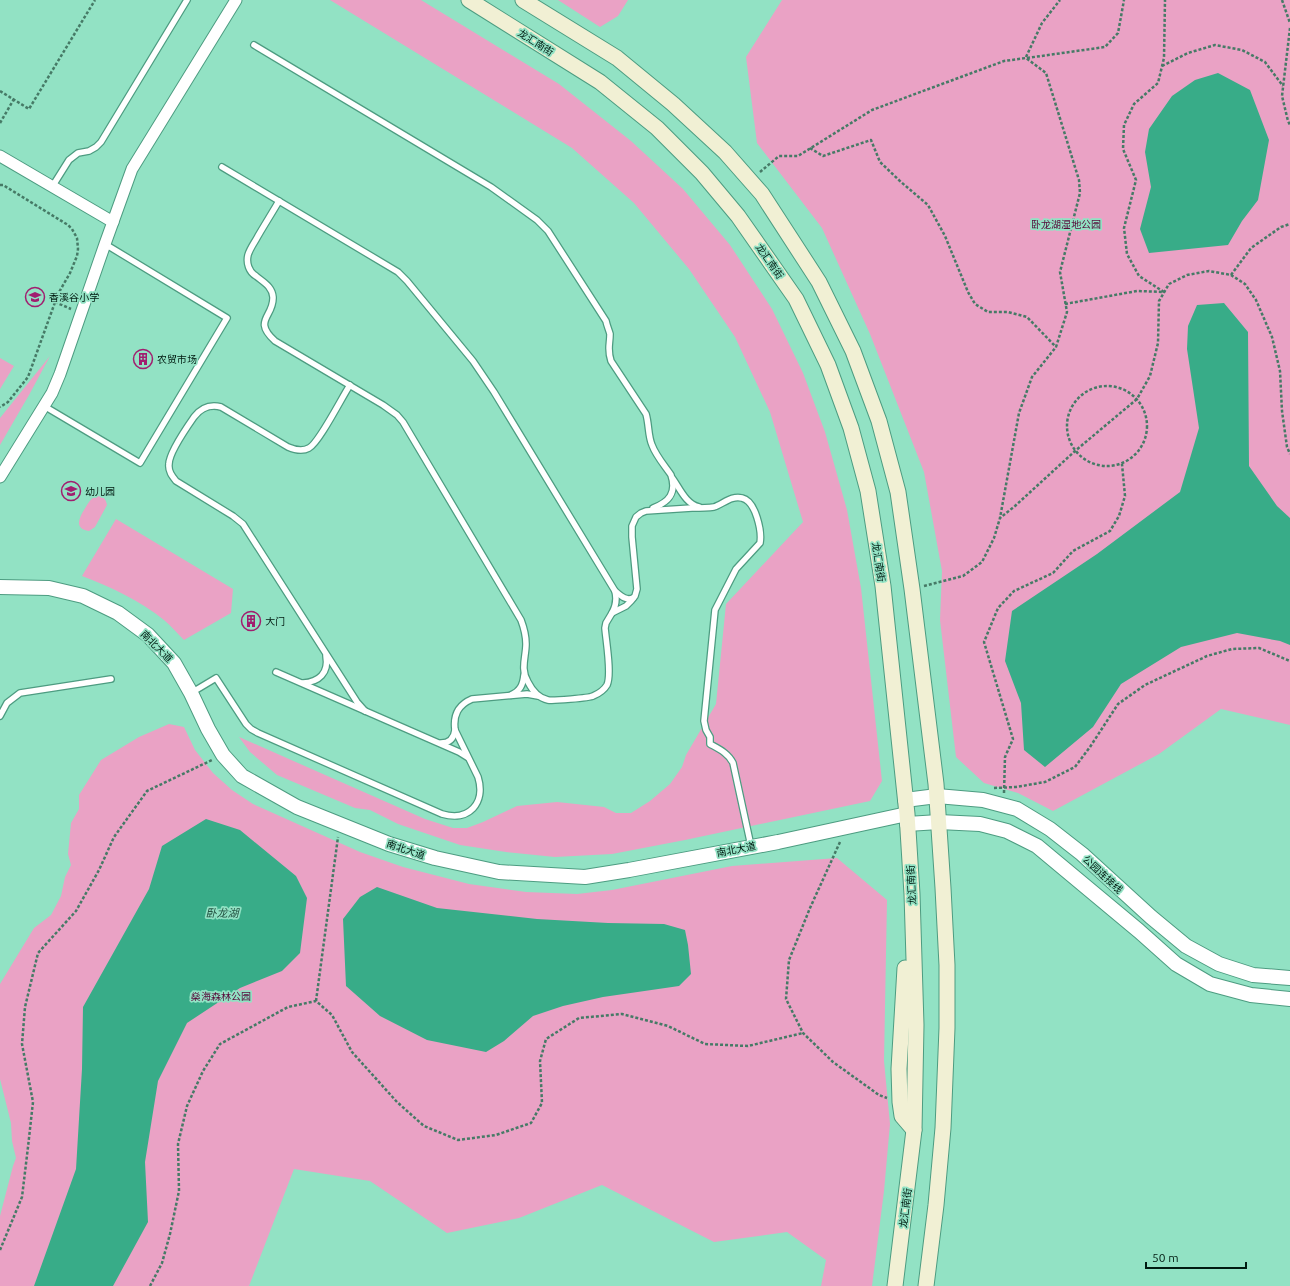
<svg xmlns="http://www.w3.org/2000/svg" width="1290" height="1286" font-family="Ubuntu,'Noto Sans SC',sans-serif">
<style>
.green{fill:#eaa2c5}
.water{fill:#38ac88}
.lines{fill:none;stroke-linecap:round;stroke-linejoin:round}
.service-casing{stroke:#4d9c81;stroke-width:8}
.minor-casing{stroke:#4d9c81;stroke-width:13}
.tertiary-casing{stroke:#4d9c81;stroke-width:16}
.secondary-casing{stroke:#4d9c81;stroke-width:17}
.path{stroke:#467a66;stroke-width:2.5;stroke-dasharray:3 2;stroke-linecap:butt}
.service{stroke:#fff;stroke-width:5.5}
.minor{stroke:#fff;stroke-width:11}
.tertiary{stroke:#fff;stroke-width:14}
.secondary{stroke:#f1f0d4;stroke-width:15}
.labels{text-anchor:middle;stroke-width:3.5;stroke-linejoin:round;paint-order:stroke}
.street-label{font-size:10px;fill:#001b11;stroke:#92e2c4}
.park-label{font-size:10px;fill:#580c3b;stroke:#92e2c4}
.poi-label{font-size:10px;fill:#001b11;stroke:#92e2c4;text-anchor:start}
.water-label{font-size:11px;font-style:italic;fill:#255444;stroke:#92e2c4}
</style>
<rect width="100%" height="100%" fill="#92e2c4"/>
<g class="green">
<path d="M330,0H421L559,84L631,141L683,189L730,245L772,309L803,373L825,432L847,510L861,588L882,781L870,801L685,840L612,854L555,857L506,852L460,845L398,824L370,810L355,808L277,775L250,752L239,737L425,819L453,828H467L483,822L517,806L557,802L604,807L616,813H631L650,801L670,784L682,767L686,755L716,704L726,604L803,522L770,412L735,337L689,269L634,203L572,148Z"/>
<path d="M558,0H628L618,16L600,27Z"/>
<path d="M782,0H1290V725L1221,709L1159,754L1053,811L1018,793L984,783L956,757L940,620L942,571L924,472L870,334L822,228L757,143L746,57Z"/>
<path d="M50,356L29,395L0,445V418Z"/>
<path d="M0,358L14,366L0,389Z"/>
<path d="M97,496C103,496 106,499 107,505L95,527L89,531C74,529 79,518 84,510C88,504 90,498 97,496Z"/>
<path d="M116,519L233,589L231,613L184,640C178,634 171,626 164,620C139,600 111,587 82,576Z"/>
<path d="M169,724L184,727L195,750L213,773L232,790L253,804L360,852L403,867L469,884L526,892L577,894L612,890L732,866L837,858L887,900L884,1061L890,1124L884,1191L872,1286H821L826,1260L787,1232L714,1242L602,1185L519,1218L447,1233L370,1181L294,1169L249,1286H0V1216L13,1166L16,1158L12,1141L11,1123L0,1079V984L34,928L51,915L61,896L65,877L71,865L68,854L71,823L79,809V795L101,760L139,737Z"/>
</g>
<g class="water">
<path d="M1218,73L1250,90L1269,140L1258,200L1242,221L1228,245L1149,253L1140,229L1151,187L1145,152L1149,129L1172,96L1195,80Z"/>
<path d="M1224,303L1248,332L1249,466L1277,506L1290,518V645L1280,641L1237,633L1181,647L1121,684L1093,727L1045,767L1024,750L1021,703L1005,661L1012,611L1097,554L1180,492L1199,428L1187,349L1188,326L1197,305Z"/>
<path d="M206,819L240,830L296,876L307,898L300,953L282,971L240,988L187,1023L158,1081L145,1162L148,1222L113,1286H34L76,1169L82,1069L83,1007L149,889L162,846Z"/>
<path d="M377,887L437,908L537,919L608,923L664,924L685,930L688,945L691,974L679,986L603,997L563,1006L533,1016L504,1041L486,1052L427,1040L380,1016L346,986L343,919L360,897Z"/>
</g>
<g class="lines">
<defs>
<g id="service">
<path d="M254,45L491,187L537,220L548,231L606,321C607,326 609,330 610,334C610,345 607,349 611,361L646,414C649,424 648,436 652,445C656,456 665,466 671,475C677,493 669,502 653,508"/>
<path d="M222,167L398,272L407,281L473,361L494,392L615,591C617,599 616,606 612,613"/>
<path d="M52,187L69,160L78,153L89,151L96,147L101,142L187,0"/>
<path d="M279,201C272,213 265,224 258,236C255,242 250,248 248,255C246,263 249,272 256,276C263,282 272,286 273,297C274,317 252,320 275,341L383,405L397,415L403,422L521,620C524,628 526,636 526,644C526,657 520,669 528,682C532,690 538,698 548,700C552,701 589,698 593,696C598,694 604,690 607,685C612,674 606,641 605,628L606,623L612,613L626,606L631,601L635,596L637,589L632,537V526L636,517L641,513L646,511C661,510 677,509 692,508C699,508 707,508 714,507C723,504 732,495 742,498C756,501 762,532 760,543L736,569L715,610L704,721L706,730L710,737V744C719,749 728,753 733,763L751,846"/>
<path d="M350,385C342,397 319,443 309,448C302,452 295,450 288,447L221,407C209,404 201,408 194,417C187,427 169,453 169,464C168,471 172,476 176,481L233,516L243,524L357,702L365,711"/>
<path d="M44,406L140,463L227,318L105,244"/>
<path d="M673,479C680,489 686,504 699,507"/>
<path d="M615,591C621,596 626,601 633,598"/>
<path d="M276,672L459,752L467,757"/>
<path d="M303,683C319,682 329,673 326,656"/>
<path d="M191,693L216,678L246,724L251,729L258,733L442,814C469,822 486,803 478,777L455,730C453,715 458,705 472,699L527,694L538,696"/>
<path d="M511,695C520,691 523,685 524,675"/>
<path d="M0,716L7,703L20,693L111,679"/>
<path d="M441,743C450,743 454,738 455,730"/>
</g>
<g id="minor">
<path d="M0,156L113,222"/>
<path d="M0,477L52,393L60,374L105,244L132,169L236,0"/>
</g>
<g id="tertiary">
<path d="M0,587L49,588L83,596L118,613L148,635L174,663L191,693L208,729L223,755L242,776L297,807L389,844L435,858L499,872L585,877L629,870L778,842L907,814"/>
<path d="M905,800L937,796L983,800L1017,809L1050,829L1082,854L1151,917L1186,946L1219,964L1253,975L1290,978"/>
<path d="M907,824L939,822L980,824L1007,831L1037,846L1139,931L1176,964L1210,984L1251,995L1290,999"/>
</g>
<g id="secondary">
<path d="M469,0L600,82L657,128L702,173L738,216L796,299L828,365L851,428L868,491L883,586L907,814L912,894L916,1025L914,1130L895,1286"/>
<path d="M523,0L617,58L673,104L725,152L762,194L819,282L853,351L879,421L898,492L912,589L936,784L943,888L947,965V1028L943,1128L936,1205L926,1286"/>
<path d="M905,968L899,1069L900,1102L902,1116L914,1130"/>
</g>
</defs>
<use href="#service" class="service-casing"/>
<use href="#minor" class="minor-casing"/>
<use href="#tertiary" class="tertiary-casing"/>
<use href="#secondary" class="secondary-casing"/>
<g class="path">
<path d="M1282,0L1290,23"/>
<path d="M1290,28L1282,96L1288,121L1290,125"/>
<path d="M1026,57L1042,23L1060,0"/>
<path d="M1027,58L1105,47L1118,33L1124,0"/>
<path d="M1162,66L1188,53L1215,45L1242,50L1265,62L1283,86"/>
<path d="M0,91L29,109L95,0"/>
<path d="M0,123L14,99"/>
<path d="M810,148L823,156L871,140L880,162L901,182L928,205L945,236L968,292L975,304L988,312H1008L1027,317L1056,347"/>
<path d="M760,172L779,156H798L872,110L1004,61L1026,58L1046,73L1079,180L1080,193L1060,272L1067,312L1056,347L1032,377L1019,413L1000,518"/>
<path d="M0,185H3L68,225L72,229L77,238L78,249L77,256L70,273L58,294L28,377L8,402L0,407"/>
<path d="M1231,275L1251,248L1281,227L1290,224"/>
<path d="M1164,292L1139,276L1127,254L1124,228L1136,180L1123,149L1124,125L1134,104L1158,83L1164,58L1165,0"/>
<path d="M55,302L71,309"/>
<path d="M1065,304L1137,291L1164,292"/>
<circle cx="1107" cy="426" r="40"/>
<path d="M924,586L963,576L982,562L994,538L1000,518L1015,506L1075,451L1137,399L1150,376L1158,343L1159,301L1169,284L1187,275L1209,271L1231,275L1245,284L1256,300L1272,337L1280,371L1282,411L1287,447L1290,454"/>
<path d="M994,788L1016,787L1045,782L1075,767L1090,747L1118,704L1145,685L1207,656L1232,649L1259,648L1290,661"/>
<path d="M1004,793L1005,757L1013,739L984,642L998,608L1014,591L1053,573L1073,551L1110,531L1119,516L1125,496L1122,464"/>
<path d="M840,842L810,908L789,960L786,999L803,1033L833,1062L879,1095L887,1098"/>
<path d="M316,1001L338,837"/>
<path d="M0,1250L22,1197L28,1147L33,1102L22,1044L25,1007L38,953L76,911L99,870L114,837L147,791L212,760"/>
<path d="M150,1286L162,1263L170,1234L179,1191L178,1144L187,1106L203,1071L220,1044L288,1007L316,1001L332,1015L352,1052L397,1102L424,1126L458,1140L496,1135L531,1123L542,1103L540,1061L546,1039L579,1018L622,1014L668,1026L705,1044L748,1046L803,1033"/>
</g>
<use href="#service" class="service"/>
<use href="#minor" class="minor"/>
<use href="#tertiary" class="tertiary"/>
<use href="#secondary" class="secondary"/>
</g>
<defs>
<symbol id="school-ring" viewBox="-11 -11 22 22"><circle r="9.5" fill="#92e2c4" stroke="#a11e6f" stroke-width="1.5"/><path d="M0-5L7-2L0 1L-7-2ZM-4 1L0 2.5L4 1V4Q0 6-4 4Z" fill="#a11e6f"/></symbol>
<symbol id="building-ring" viewBox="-11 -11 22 22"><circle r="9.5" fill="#92e2c4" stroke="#a11e6f" stroke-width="1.5"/><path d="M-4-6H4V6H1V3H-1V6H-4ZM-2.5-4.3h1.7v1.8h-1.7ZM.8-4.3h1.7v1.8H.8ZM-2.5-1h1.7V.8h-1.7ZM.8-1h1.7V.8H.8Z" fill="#a11e6f"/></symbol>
</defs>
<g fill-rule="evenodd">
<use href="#school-ring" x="24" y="286" width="22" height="22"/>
<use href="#building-ring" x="132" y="348" width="22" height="22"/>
<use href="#school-ring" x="60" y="480" width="22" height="22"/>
<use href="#building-ring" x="240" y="610" width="22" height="22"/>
</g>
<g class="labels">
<g class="street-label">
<text transform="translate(536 42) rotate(32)" y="4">龙汇南街</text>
<text transform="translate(770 261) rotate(55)" y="4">龙汇南街</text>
<text transform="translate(879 562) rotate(81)" y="4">龙汇南街</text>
<text transform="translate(157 646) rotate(45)" y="4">南北大道</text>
<text transform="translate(406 849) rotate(18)" y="4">南北大道</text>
<text transform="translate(736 849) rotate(-11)" y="4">南北大道</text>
<text transform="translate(1103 874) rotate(43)" y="4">公园连接线</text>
<text transform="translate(911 885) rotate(-93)" y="4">龙汇南街</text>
<text transform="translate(905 1208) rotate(-83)" y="4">龙汇南街</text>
</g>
<g class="park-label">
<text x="1066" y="228">卧龙湖湿地公园</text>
<text x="221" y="1000">燊海森林公园</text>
</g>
<g class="poi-label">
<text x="49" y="301">香溪谷小学</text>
<text x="157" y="363">农贸市场</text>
<text x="85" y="495">幼儿园</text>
<text x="265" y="625">大门</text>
</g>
<g class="water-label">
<text x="222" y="917">卧龙湖</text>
</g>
</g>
<path d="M1146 1262v6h100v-6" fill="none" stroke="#001b11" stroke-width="2"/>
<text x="1152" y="1262" font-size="12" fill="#001b11" stroke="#92e2c4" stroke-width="3" paint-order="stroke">50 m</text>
</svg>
